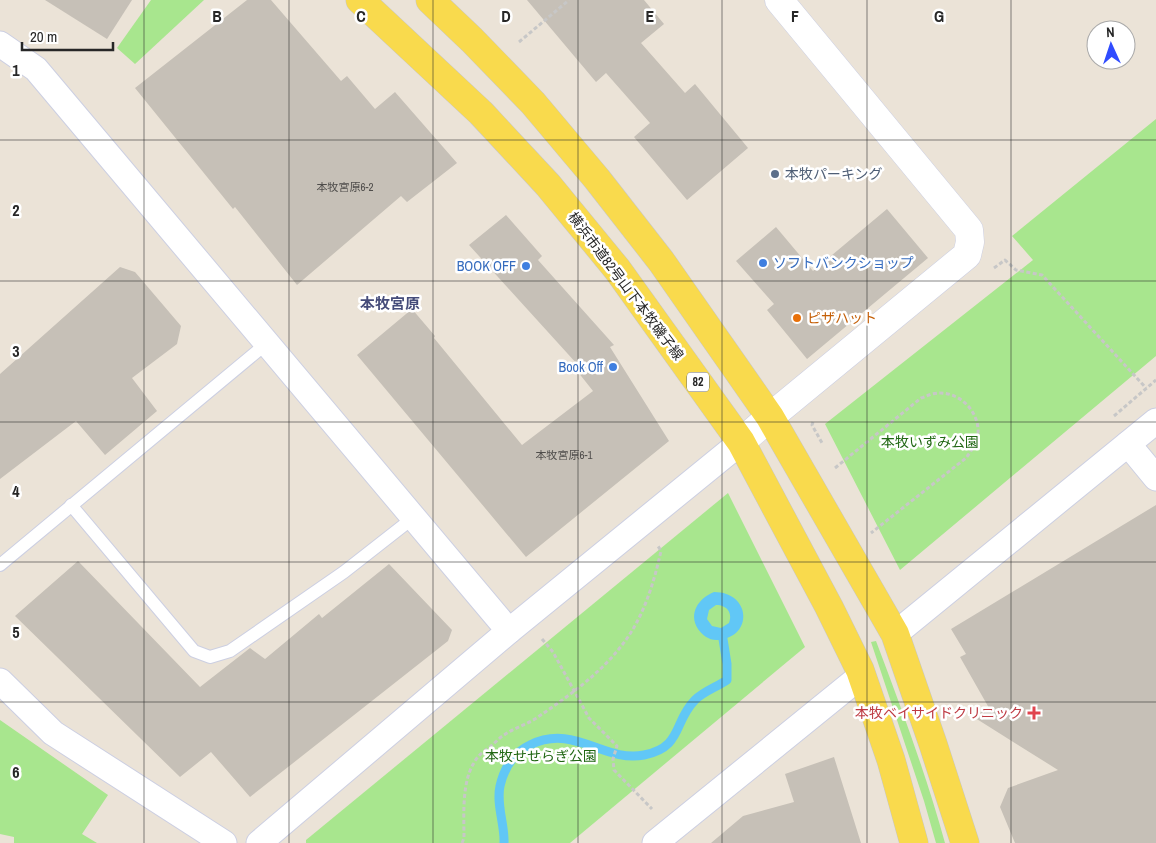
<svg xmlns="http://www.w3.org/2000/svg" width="1156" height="843" font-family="'Archivo Narrow','Noto Sans JP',sans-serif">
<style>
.green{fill:#a8e68e}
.water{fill:#61c7f6;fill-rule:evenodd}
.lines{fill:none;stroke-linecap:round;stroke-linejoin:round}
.stream{stroke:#61c7f6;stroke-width:9}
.building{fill:#c6c0b7}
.service-casing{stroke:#cccfe2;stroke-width:14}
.minor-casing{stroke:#cccfe2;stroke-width:27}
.tertiary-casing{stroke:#cccfe2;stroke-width:29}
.primary-casing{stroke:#c7c7c7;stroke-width:29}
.path{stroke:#c7c7c7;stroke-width:3;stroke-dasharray:4 2.5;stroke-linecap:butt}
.service{stroke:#fff;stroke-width:12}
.minor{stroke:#fff;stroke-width:25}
.tertiary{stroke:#fff;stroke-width:28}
.primary{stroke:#f9da4d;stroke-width:28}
.grid{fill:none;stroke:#272727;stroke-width:1;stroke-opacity:0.55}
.service-dot{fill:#5c6f8a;stroke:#fff;stroke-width:2}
.shop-dot{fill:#3f7fe0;stroke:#fff;stroke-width:2}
.food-dot{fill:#e8710a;stroke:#fff;stroke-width:2}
.health-dot{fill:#e0444e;stroke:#fff;stroke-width:2}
.labels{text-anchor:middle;stroke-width:5;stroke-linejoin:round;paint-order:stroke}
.number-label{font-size:11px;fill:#4f4d4b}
.shield{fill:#fff;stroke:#686868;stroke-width:1}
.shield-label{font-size:12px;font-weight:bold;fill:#272727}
.service-label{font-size:14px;fill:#4e5e75;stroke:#fff;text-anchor:start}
.shop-label{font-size:14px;fill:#366cbe;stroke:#fff;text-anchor:end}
.street-label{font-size:14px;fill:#272727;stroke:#fff}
.food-label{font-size:14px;fill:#c56008;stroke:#fff;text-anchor:start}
.park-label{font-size:14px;fill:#216714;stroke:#fff}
.health-label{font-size:14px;fill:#be3a42;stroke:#fff;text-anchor:end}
.neighbourhood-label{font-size:15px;font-weight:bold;fill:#454c7a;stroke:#fff}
.grid-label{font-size:16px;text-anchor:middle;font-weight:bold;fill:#272727;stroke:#fff;stroke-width:5;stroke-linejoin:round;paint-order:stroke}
</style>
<rect width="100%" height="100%" fill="#ebe3d7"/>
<g class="green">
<path d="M151,0H204L135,64L117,48Z"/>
<path d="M1156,119V356L900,570L825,424L1033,260L1012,236Z"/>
<path d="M728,493L805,647L570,843H306V840Z"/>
<path d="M876,641C901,707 926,774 945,843H936L924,801L871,642Z"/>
<path d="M0,720L108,795L82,834L97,843H14V837L0,834Z"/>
</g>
<path class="water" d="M714,592C751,592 754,637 718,640C710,641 702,635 698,629C688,613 699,598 714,592ZM716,605C727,605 733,613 729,623L721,628L712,626L707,619L709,610Z"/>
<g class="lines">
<path class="stream" d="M504,843C505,825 496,805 500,786C504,769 513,753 530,745C574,723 604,763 644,755C683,747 673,722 695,700C704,691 717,687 727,680V664L723,639"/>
</g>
<g class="building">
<path d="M45,0H132L107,39Z"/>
<path d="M247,0H271L341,81L347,76L375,109L395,92L457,163L407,202L401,196L297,285L235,207L233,209L135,88Z"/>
<path d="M527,0H644L664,24L641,43L685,93L695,84L748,148L687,200L634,137L650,123L606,73L596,82Z"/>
<path d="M887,209L928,258L807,359L767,310L774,304L736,261L776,227L813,271Z"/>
<path d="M506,215L542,256L538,260L614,345L610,347L669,441L526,557L357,355L412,309L435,336L434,338L522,445L593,391L574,367L577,364L469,245Z"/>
<path d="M120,267L135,272L181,326L177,344L132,378L157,411L105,455L76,421L0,479V374Z"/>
<path d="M1156,505V843H1015L1000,807L1008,788L1058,770L972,716L989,708L960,657L966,654L951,629Z"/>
<path d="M78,561L200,687L250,648L265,659L319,614L322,618L389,564L452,630L448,641L250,797L211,752L180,777L15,616Z"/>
<path d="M834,757L861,843H711L743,816L794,802L785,774Z"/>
</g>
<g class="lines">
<defs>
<g id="service">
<path d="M71,505L194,651L210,657L230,651L344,572L413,518"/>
<path d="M0,565L266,344"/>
</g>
<g id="minor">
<path d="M0,44L36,69L509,631"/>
<path d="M1128,444L1156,478"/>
<path d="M895,634L1156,421"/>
<path d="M0,681L53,733L224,843"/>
<path d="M259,843L509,631L741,442"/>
<path d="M655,843L862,675"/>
</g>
<path id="tertiary" d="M741,442L770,417L967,255L970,242L969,230L779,0"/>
<g id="primary">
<path d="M360,0L481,113L548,185L617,269L741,442L829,607L860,670L891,760L914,843"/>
<path d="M430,0L472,40L533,103L597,179L661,261L770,417L895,634L933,744L965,843"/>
</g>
</defs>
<use href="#service" class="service-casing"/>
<use href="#minor" class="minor-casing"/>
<use href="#tertiary" class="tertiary-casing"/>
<use href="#primary" class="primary-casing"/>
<g class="path">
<path d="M519,42L569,0"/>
<path d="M994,268L1005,260L1016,270L1042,275L1146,388"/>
<path d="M1114,416L1156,380"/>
<path d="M813,422L812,425L822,443"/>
<path d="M835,468L921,398C925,397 928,395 932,394C956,388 980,410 978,434C977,443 971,451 966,458L871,533"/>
<path d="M542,639L553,652L589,718L617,746L613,759L614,770L652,809"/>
<path d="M462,843L464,838C464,813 461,777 478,757C481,753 486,750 490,747C495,743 499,738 504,735C514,728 525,725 535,719C576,691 618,662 640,616C650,595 656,573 661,551L658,546"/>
</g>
<use href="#service" class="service"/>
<use href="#minor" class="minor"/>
<use href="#tertiary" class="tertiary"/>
<use href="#primary" class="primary"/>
</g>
<path class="grid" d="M144,0V843M289,0V843M433,0V843M578,0V843M722,0V843M867,0V843M1011,0V843M0,140H1156M0,281H1156M0,422H1156M0,562H1156M0,702H1156"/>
<circle class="service-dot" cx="775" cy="174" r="5"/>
<g class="shop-dot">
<circle cx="763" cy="263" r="5"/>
<circle cx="526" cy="266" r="5"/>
<circle cx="613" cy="367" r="5"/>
</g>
<circle class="food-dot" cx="797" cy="318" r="5"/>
<path class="health-dot" d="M1031.5 705.5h5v5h5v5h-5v5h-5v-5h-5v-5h5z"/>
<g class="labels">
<g class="number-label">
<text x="345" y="191">本牧宮原6-2</text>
<text x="564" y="459">本牧宮原6-1</text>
</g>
<rect class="shield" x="687" y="372.5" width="22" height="19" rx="4"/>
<g class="shield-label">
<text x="698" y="386">82</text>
</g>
<g class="service-label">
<text x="785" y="179">本牧パーキング</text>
</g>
<g class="shop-label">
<text x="773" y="268" text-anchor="start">ソフトバンクショップ</text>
<text x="516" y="271">BOOK OFF</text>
<text x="603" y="372">Book Off</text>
</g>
<g class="street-label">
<text transform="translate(626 286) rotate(53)" y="5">横浜市道82号山下本牧磯子線</text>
</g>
<g class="food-label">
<text x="807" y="323">ピザハット</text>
</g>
<g class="park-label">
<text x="930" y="447">本牧いずみ公園</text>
<text x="541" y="761">本牧せせらぎ公園</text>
</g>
<g class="health-label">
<text x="1023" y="718">本牧ベイサイドクリニック</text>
</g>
<g class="neighbourhood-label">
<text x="390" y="309">本牧宮原</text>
</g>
</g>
<g class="grid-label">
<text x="217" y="22">B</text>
<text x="361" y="22">C</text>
<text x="506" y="22">D</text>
<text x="650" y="22">E</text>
<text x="795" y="22">F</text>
<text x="939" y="22">G</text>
<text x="16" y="76">1</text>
<text x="16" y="216">2</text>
<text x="16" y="357">3</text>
<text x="16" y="497">4</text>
<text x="16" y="638">5</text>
<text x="16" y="778">6</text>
</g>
<g transform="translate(1111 45) rotate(357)"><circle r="24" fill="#ffffff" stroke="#a9a9a9"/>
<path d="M0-4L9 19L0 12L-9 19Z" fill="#304cff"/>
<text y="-8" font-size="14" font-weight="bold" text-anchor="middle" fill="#272727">N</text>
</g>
<path d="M22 42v8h91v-8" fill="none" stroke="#272727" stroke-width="2.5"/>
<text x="30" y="42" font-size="15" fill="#272727" stroke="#ffffff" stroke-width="4" paint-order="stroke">20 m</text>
</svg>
